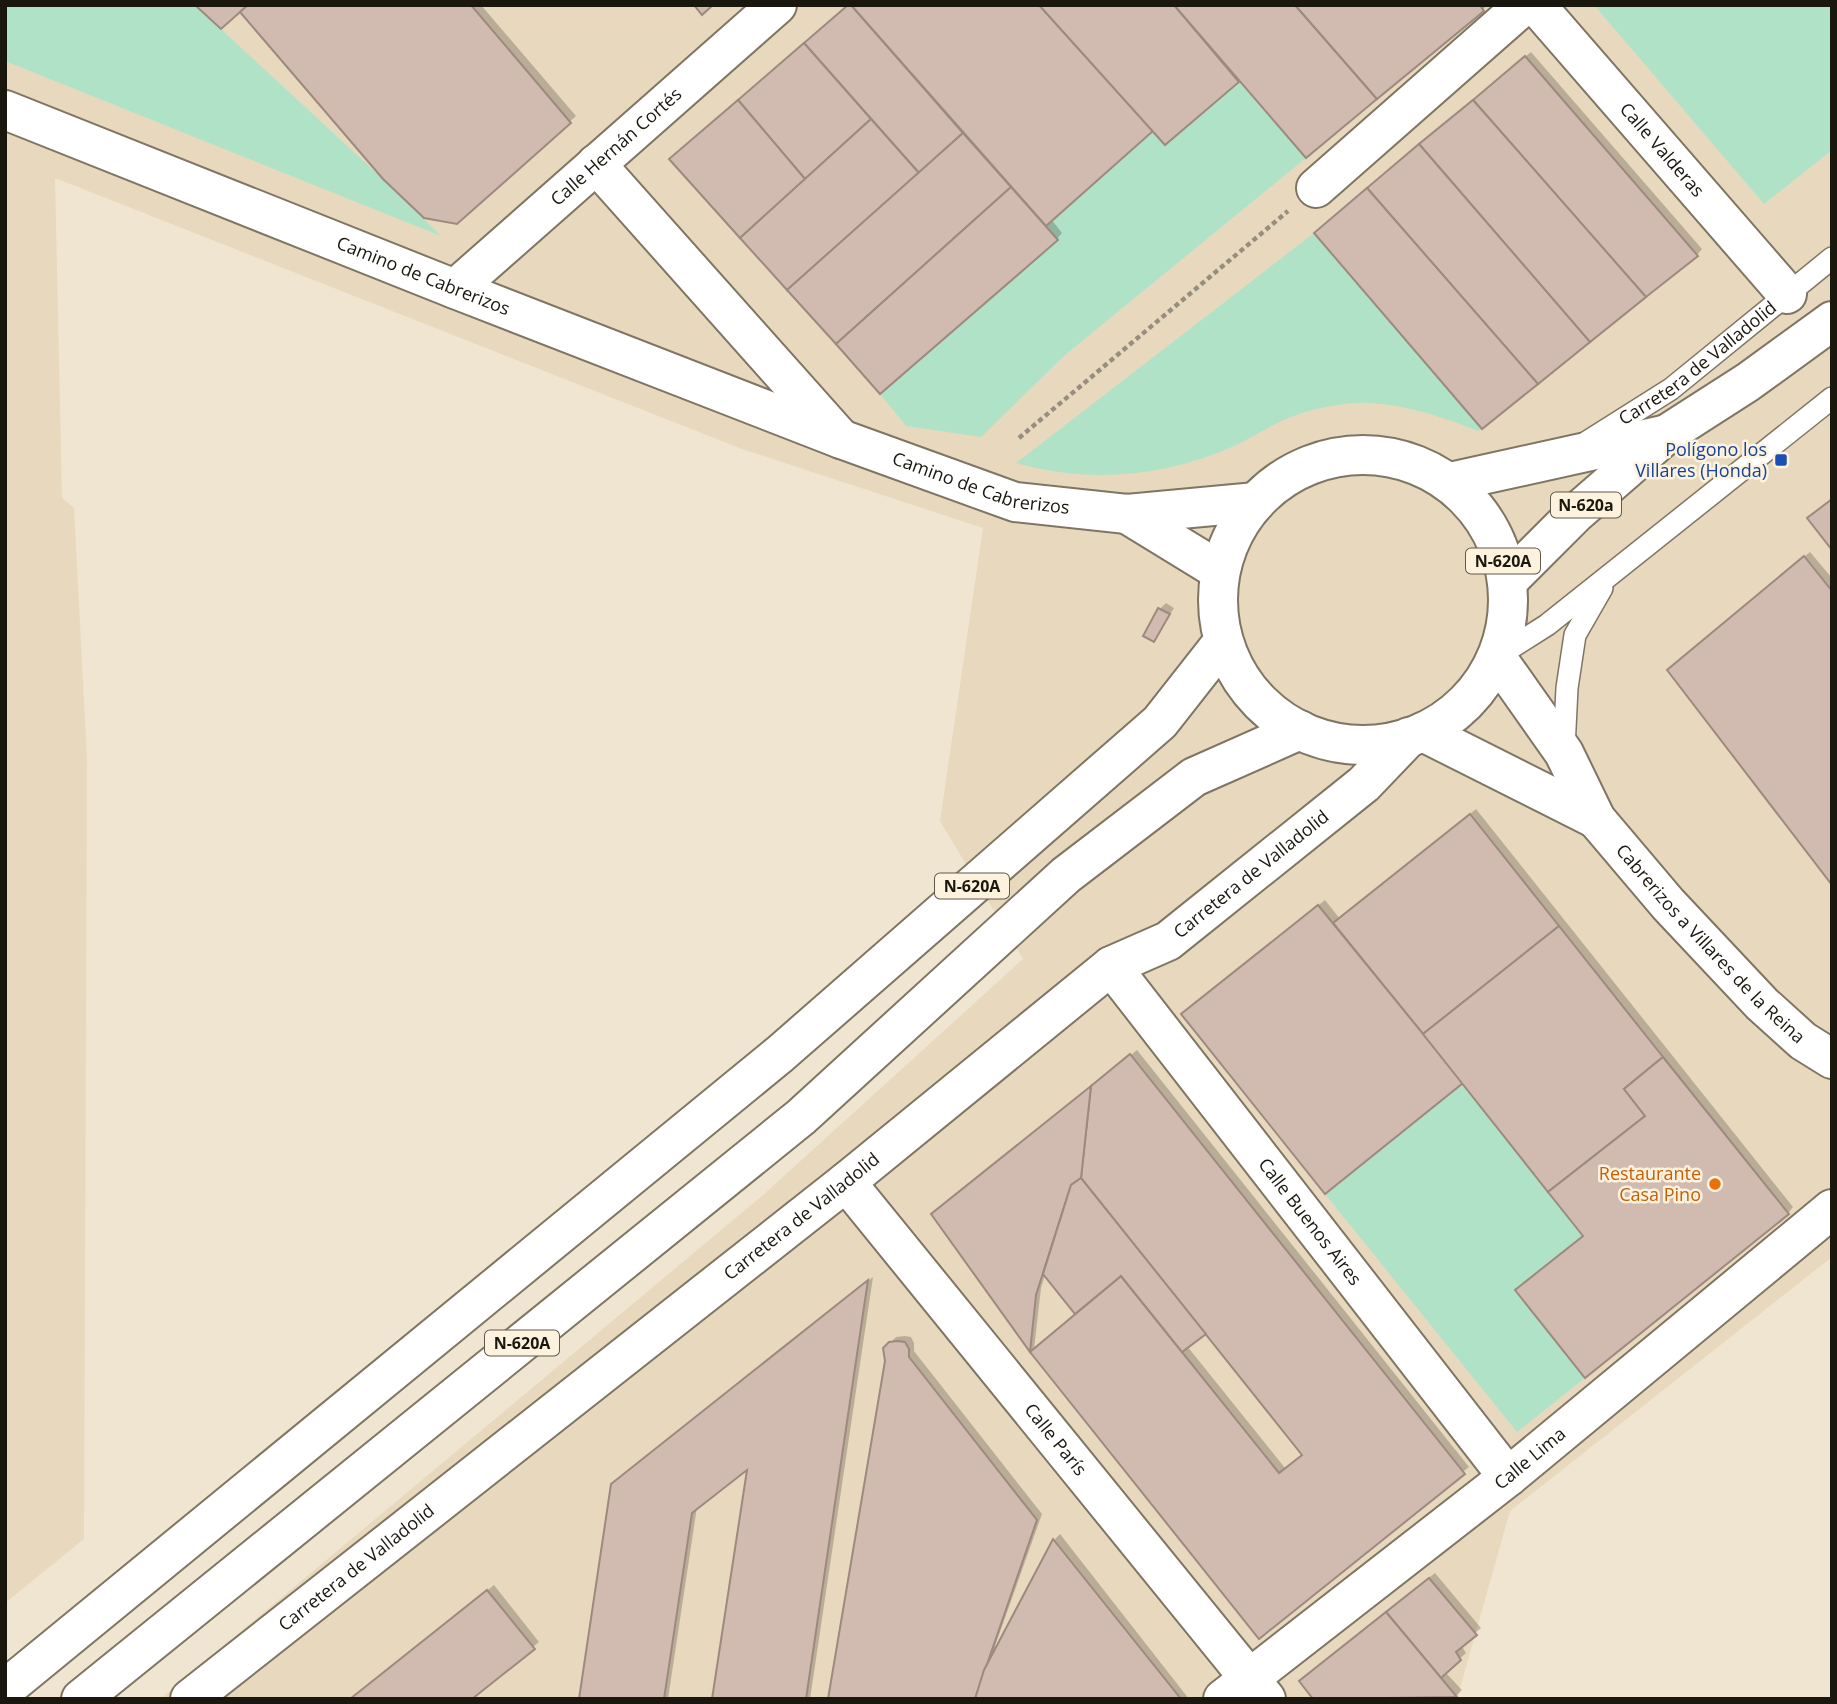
<svg xmlns="http://www.w3.org/2000/svg" width="1837" height="1704" font-family="'Open Sans',sans-serif">
<style>
.built{fill:#e8d9be}
.green{fill:#b0e2c8}
.shadow{fill:#0003;fill-rule:evenodd}
.building{fill:#d1bbb0;stroke:#9e897f;stroke-width:2}
.lines{fill:none;stroke-linecap:round;stroke-linejoin:round}
.lane-casing{stroke:#7f7563;stroke-width:24}
.street-casing{stroke:#7f7563;stroke-width:42}
.secondary-casing{stroke:#7f7563;stroke-width:42}
.highway-casing{stroke:#7f7563;stroke-width:42}
.path{stroke:#968f80;stroke-width:4.5;stroke-dasharray:5 3.5;stroke-linecap:butt}
.lane{stroke:#fff;stroke-width:21}
.street{stroke:#fff;stroke-width:38}
.secondary{stroke:#fff;stroke-width:38}
.highway{stroke:#fff;stroke-width:38}
.transit-dot{fill:#1a4fb4;stroke:#fdf2de;stroke-width:2.5}
.food-dot{fill:#e8710a;stroke:#fdf2de;stroke-width:2.5}
.labels{text-anchor:middle;stroke-width:5;stroke-linejoin:round;paint-order:stroke}
.shield{fill:#fdf2de;stroke:#5e594d;stroke-width:2}
.shield-label{font-size:16px;font-weight:bold;fill:#1a170f}
.street-label{font-size:18px;fill:#1a170f;stroke:#fdf2de}
.transit-label{font-size:18px;fill:#164399;stroke:#fdf2de;text-anchor:end}
.food-label{font-size:18px;fill:#c56008;stroke:#fdf2de;text-anchor:end}
</style>
<rect width="100%" height="100%" fill="#f0e5d1"/>
<path class="built" d="M5,5H1832V1257L1510,1511L1457,1699H160L763,1195L1023,959L940,821L983,528L742,449L55,178L62,498L74,508L87,759L84,1539L5,1603Z"/>
<g class="green">
<path d="M5,5H195L383,179L441,236L5,61Z"/>
<path d="M1594,5H1832V150L1764,204Z"/>
<path d="M1239,82L1306,158L1065,355L981,437L906,426L880,394L1057,240L1046,226L1153,131L1166,145Z"/>
<path d="M1314,233L1482,429L1478,431C1440,416 1395,401 1354,403C1333,405 1310,409 1291,417C1272,424 1254,437 1234,446C1165,477 1089,484 1016,463Z"/>
<path d="M1463,1083L1583,1236L1515,1290L1585,1378L1517,1432L1325,1194Z"/>
</g>
<g class="shadow">
<path d="M197,5H481L576,116L457,222L240,10Z"/>
<path d="M849,5H1488L1306,156L1239,79L1166,143L1153,129L1051,219L1062,233L1057,239L677,153Z"/>
<path d="M1531,52L1702,249L1697,255L1322,227Z"/>
<path d="M1810,552L1832,578V882L1675,665Z"/>
<path d="M1166,603L1174,608L1154,640L1145,635L1160,609Z"/>
<path d="M1476,809L1793,1207L1788,1213L1585,1235L1463,1081L1189,1009L1325,900L1340,919Z"/>
<path d="M1137,1050L1469,1467L1259,1636L1031,1351L934,1214ZM1045,1275L1077,1313L1034,1349L1041,1288ZM1206,1332L1303,1454L1285,1468L1187,1346Z"/>
<path d="M873,1277L810,1699H714L749,1466L697,1507L668,1699H581L619,1479Z"/>
<path d="M905,1336L911,1337L914,1343V1351L1042,1514L995,1646L997,1647L1054,1540L1060,1534L1189,1699H830L886,1361L885,1348L896,1337Z"/>
<path d="M1435,1573L1481,1628L1461,1645L1466,1653L1445,1672L1462,1690L1453,1699H1315L1307,1675Z"/>
<path d="M494,1585L539,1642L533,1647L351,1699Z"/>
</g>
<g class="building">
<path d="M195,5H248L221,29Z"/>
<path d="M248,5H471L571,123L457,224L424,218L383,179L240,12Z"/>
<path d="M694,5H713L702,15Z"/>
<path d="M848,5H851L963,133L919,173L804,43Z"/>
<path d="M851,5H1039L1153,131L1046,226Z"/>
<path d="M1039,5H1174L1239,82L1165,145Z"/>
<path d="M1174,5H1295L1377,99L1306,158Z"/>
<path d="M1295,5H1480L1484,11L1377,99Z"/>
<path d="M804,43L871,119L805,179L738,100Z"/>
<path d="M1525,56L1698,256L1646,297L1473,100Z"/>
<path d="M738,100L805,179L740,238L669,159Z"/>
<path d="M1473,100L1646,297L1590,342L1419,144Z"/>
<path d="M871,119L919,173L787,290L740,238Z"/>
<path d="M963,133L1011,187L836,344L787,290Z"/>
<path d="M1419,144L1590,342L1538,384L1367,188Z"/>
<path d="M1011,187L1058,240L880,394L836,344Z"/>
<path d="M1367,188L1538,384L1482,429L1314,233Z"/>
<path d="M1832,499V550L1807,518Z"/>
<path d="M1804,556L1832,591V885L1667,670Z"/>
<path d="M1158,608L1170,614L1154,642L1143,636Z"/>
<path d="M1470,814L1559,926L1423,1034L1333,923Z"/>
<path d="M1318,905L1463,1083L1325,1194L1181,1014Z"/>
<path d="M1559,926L1663,1057L1624,1089L1645,1116L1548,1192L1423,1034Z"/>
<path d="M1130,1054L1465,1474L1259,1639L1030,1352L1121,1276L1279,1473L1302,1455L1081,1178L1091,1086Z"/>
<path d="M1663,1057L1789,1214L1585,1378L1515,1290L1583,1236L1548,1192L1645,1116L1624,1089Z"/>
<path d="M1091,1086L1081,1178L1071,1185L1036,1295L1030,1352L931,1214Z"/>
<path d="M1081,1178L1206,1334L1182,1352L1121,1276L1075,1314L1043,1274L1071,1185Z"/>
<path d="M868,1280L806,1699H712L747,1470L692,1513L664,1699H579L611,1484Z"/>
<path d="M898,1341L905,1342L909,1349V1357L1037,1520L975,1699H828L885,1361L883,1348L889,1342Z"/>
<path d="M1053,1539L1181,1699H975L984,1670Z"/>
<path d="M1429,1578L1477,1635L1456,1652L1461,1660L1441,1678L1386,1612Z"/>
<path d="M487,1590L535,1649L472,1699H350Z"/>
<path d="M1386,1612L1457,1697L1313,1699L1299,1681Z"/>
</g>
<g class="lines">
<defs>
<g id="lane">
<path id="s1" d="M1587,442L1671,389L1832,258"/>
<path d="M1498,656L1547,625L1832,398"/>
<path d="M1564,748L1567,688L1575,635L1602,588"/>
</g>
<g id="street">
<path id="s2" d="M1536,5L1787,294"/>
<path d="M596,164L841,439"/>
<path d="M1316,188L1524,5"/>
<path id="s3" d="M455,289L777,5"/>
<path id="s4" d="M1111,966L1508,1477"/>
<path id="s5" d="M846,1182L1266,1699"/>
<path id="s6" d="M190,1699L846,1182L1111,966L1168,941L1364,784L1409,737"/>
<path id="s7" d="M1223,1699L1508,1477L1832,1209"/>
</g>
<g id="secondary">
<path id="s8" d="M5,110L455,289L841,439L1015,502L1127,514L1256,502"/>
<path d="M1127,514L1220,571"/>
<path id="s9" d="M1497,658L1564,753L1596,819L1668,904L1762,1004L1803,1041L1832,1059"/>
<path d="M1423,732L1596,819"/>
</g>
<g id="highway">
<circle cx="1363" cy="600" r="145"/>
<path d="M1450,482L1663,435"/>
<path d="M1508,581L1575,514L1667,434L1748,382L1832,321"/>
<path d="M5,1689L780,1054L1160,722L1222,643"/>
<path d="M81,1699L801,1117L1066,875L1194,777L1300,730"/>
</g>
</defs>
<use href="#lane" class="lane-casing"/>
<use href="#street" class="street-casing"/>
<use href="#secondary" class="secondary-casing"/>
<use href="#highway" class="highway-casing"/>
<path class="path" d="M1019,438L1288,211"/>
<use href="#lane" class="lane"/>
<use href="#street" class="street"/>
<use href="#secondary" class="secondary"/>
<use href="#highway" class="highway"/>
</g>
<rect class="transit-dot" x="1774" y="453" width="14" height="14" rx="3.5"/>
<circle class="food-dot" cx="1715" cy="1184" r="7"/>
<g class="labels">
<g class="shield">
<rect x="1551" y="492.5" width="70" height="25" rx="5"/>
<rect x="1466" y="548.5" width="74" height="25" rx="5"/>
<rect x="935" y="873.5" width="74" height="25" rx="5"/>
<rect x="485" y="1330.5" width="74" height="25" rx="5"/>
</g>
<g class="shield-label">
<text x="1586" y="511">N-620a</text>
<text x="1503" y="567">N-620A</text>
<text x="972" y="892">N-620A</text>
<text x="522" y="1349">N-620A</text>
</g>
<g class="street-label">
<text dy="6" stroke="none"><textPath href="#s3" startOffset="215">Calle Hernán Cortés</textPath></text>
<text dy="6" stroke="none"><textPath href="#s2" startOffset="192">Calle Valderas</textPath></text>
<text dy="6" stroke="none"><textPath href="#s8" startOffset="450">Camino de Cabrerizos</textPath></text>
<text dy="6" stroke="none"><textPath href="#s1" startOffset="136">Carretera de Valladolid</textPath></text>
<text dy="6" stroke="none"><textPath href="#s8" startOffset="1046">Camino de Cabrerizos</textPath></text>
<text dy="6" stroke="none"><textPath href="#s6" startOffset="1346">Carretera de Valladolid</textPath></text>
<text dy="6" stroke="none"><textPath href="#s9" startOffset="359">Cabrerizos a Villares de la Reina</textPath></text>
<text dy="6" stroke="none"><textPath href="#s6" startOffset="779">Carretera de Valladolid</textPath></text>
<text dy="6" stroke="none"><textPath href="#s4" startOffset="324">Calle Buenos Aires</textPath></text>
<text dy="6" stroke="none"><textPath href="#s5" startOffset="332">Calle París</textPath></text>
<text dy="6" stroke="none"><textPath href="#s7" startOffset="390">Calle Lima</textPath></text>
<text dy="6" stroke="none"><textPath href="#s6" startOffset="212">Carretera de Valladolid</textPath></text>
</g>
<g class="transit-label">
<text x="1767" y="456">Polígono los<tspan x="1767" dy="21">Villares (Honda)</tspan></text>
</g>
<g class="food-label">
<text x="1701" y="1180">Restaurante<tspan x="1701" dy="21">Casa Pino</tspan></text>
</g>
</g>
<rect width="1837" height="1704" fill="none" stroke="#1a170f" stroke-width="14"/>
</svg>
